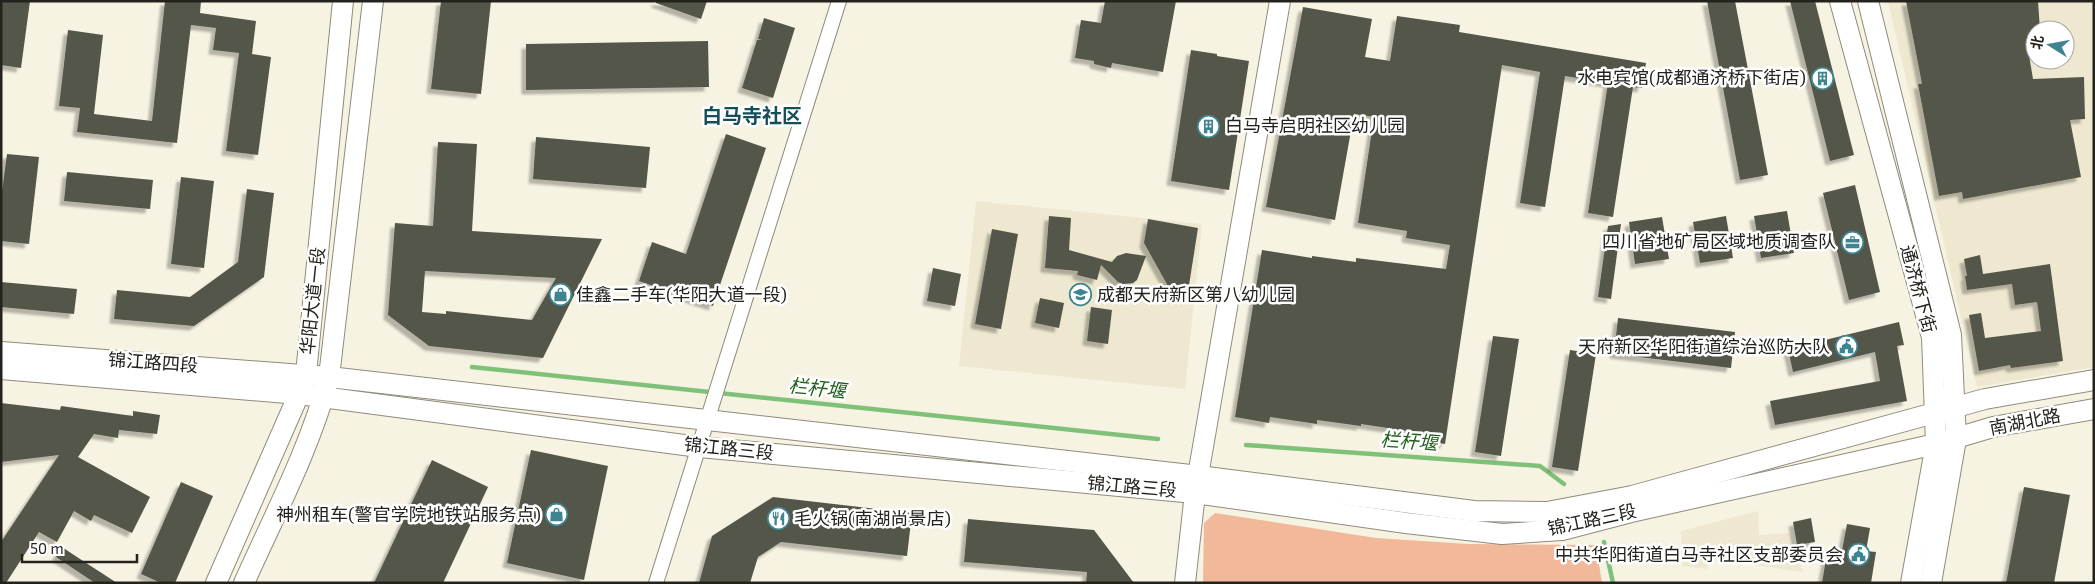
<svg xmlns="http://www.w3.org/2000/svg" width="2095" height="584" font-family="'Exo 2','Noto Sans SC',sans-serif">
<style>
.built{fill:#eee8d0;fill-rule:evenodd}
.green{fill:#f1b89a}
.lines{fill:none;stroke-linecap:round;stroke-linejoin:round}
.stream{stroke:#80c179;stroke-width:4.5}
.building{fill:#535748;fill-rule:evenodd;filter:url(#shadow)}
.street-casing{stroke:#8f8b7c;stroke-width:16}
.secondary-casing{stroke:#8f8b7c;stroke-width:22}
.street{stroke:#fff;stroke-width:14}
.secondary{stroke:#fff;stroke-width:20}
.labels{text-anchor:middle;stroke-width:5;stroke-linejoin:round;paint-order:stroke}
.poi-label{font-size:18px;fill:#24221c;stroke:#fff;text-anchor:end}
.street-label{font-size:18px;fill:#24221c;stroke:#fff}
.water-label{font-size:19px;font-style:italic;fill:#20601b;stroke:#fff}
.quarter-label{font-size:20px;font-weight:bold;fill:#144e58;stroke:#fff}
</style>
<defs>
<filter id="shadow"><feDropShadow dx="-4.5" dy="4.5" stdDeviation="1" flood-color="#0004"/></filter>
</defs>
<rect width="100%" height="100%" fill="#f7f3e2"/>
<g class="built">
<path d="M1888,1H2094V367L1977,387ZM2035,30H2065V60H2035Z"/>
<path d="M976,201L1202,224L1185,389L959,366Z"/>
<path d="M1758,511L1759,535L1790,533L1803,572L1711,559L1707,569L1682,566L1681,531Z"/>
</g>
<path class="green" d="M1215,513L1376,538L1469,544L1596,545L1602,583H1203L1204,523Z"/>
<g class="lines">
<g class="stream">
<path d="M472,367L1158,439"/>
<path d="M1246,445L1540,466L1564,484"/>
<path d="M1604,542L1613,583"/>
</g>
</g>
<g class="building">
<path d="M1,1H30L21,68L1,65Z"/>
<path d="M165,1H201L200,13L256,21L252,54L271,57L258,155L226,151L239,53L213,50L216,28L191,25L177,143L77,132L80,108L59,106L68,30L103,35L94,114L152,121Z"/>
<path d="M441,1H491L481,94L431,89Z"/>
<path d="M656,1H707L701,19L656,3Z"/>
<path d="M1105,1H1176L1163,72L1112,63L1111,68L1094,64V61L1075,58L1081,20L1101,23Z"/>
<path d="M1707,1H1735L1768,175L1740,180Z"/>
<path d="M1790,1H1815L1854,155L1830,161Z"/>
<path d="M1906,1H2038L2040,30H2035V53L2029,55L2033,79L2084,77L2085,119L2070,120L2081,177L1963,199L1962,192L1939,196L1918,84H1922Z"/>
<path d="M1303,7L1372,19L1365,57L1390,61L1397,16L1460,25L1459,32L1646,63L1642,88L1633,87L1613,217L1588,213L1608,83L1565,76L1545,207L1520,203L1540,72L1502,65L1445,444L1420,440L1421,433L1361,424V426L1317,420V424L1270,417L1269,423L1235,417L1262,250L1312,258V256L1356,262V258L1446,269L1450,245L1406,238L1407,231L1358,223L1374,117L1354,114L1335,220L1266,207Z"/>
<path d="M764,18L795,28L773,98L742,88L757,40H762L758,39Z"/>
<path d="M708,41L709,87L526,90V44Z"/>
<path d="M1191,50L1217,54V56L1249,61L1229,190L1171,181Z"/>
<path d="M726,134L766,148L713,306L639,281L652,242L686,254Z"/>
<path d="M536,137L650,147L646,188L533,179Z"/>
<path d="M438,142L477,144L472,231L602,239L543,358L429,346L388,315L395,223L433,226ZM425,271L556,278L532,320L446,311V314L422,312Z"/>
<path d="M7,154L39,157L29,244L1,241V199Z"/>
<path d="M67,172L153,180L150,209L64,201Z"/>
<path d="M181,177L214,181L204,268L171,264Z"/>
<path d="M1855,185L1880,292L1849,300L1823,193Z"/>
<path d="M247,189L274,193L264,277L194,326L114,319L117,290L190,297L238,262Z"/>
<path d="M1787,211L1794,253L1761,258L1754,216Z"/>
<path d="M1049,216L1071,218L1069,250L1112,262L1117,256L1126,253L1146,256L1137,280L1133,283L1123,284L1118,282L1101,265L1097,280L1077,275L1078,271L1045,268Z"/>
<path d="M1726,216L1733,258L1700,263L1693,222Z"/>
<path d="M1662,217L1669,259L1635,264L1629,222Z"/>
<path d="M1148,219L1198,228L1187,298L1173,295L1144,243Z"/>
<path d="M1621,224L1611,299L1598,297L1608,226Z"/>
<path d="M992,229L1018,234L1001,329L975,324Z"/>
<path d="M1980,255L1983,274L2050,264L2063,361L2011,368L2010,365L1979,371L1969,315L1981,313L1985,338L2041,331L2037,302L2015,305L2012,284L1967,290L1965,276H1967L1964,259Z"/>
<path d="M933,268L961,274L955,306L927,301Z"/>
<path d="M1,282L77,289L74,314L1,307Z"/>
<path d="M1040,298L1064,303L1059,328L1035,323Z"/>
<path d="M1091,307L1112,310L1108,344L1087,341Z"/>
<path d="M1618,318L1735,332L1731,368L1614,354Z"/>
<path d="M1899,322L1904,345L1897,346L1907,401L1775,425L1770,401L1880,381L1875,352L1793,372L1788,349Z"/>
<path d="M1493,336L1519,339L1501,456L1475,452Z"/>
<path d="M1570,350L1596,354L1578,471L1552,467Z"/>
<path d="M1,403L60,410L61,406L133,416V411L160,415L157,434L119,430L118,438L94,434L78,457L150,497L132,533L94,515L91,521L74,511L57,542L39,532L6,583H1V542L59,455L1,462Z"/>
<path d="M531,450L608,466L584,580L507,563Z"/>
<path d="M432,460L488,487L443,583H374Z"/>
<path d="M181,482L213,496L175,583H161L141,574Z"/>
<path d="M2024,487L2070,495L2054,583H2006Z"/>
<path d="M773,497L912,513L907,556L781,542L758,557L750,583H699L712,536Z"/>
<path d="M1811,518L1815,542L1797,545L1793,522Z"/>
<path d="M968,519L1094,530L1134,583H1086L1087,572L964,562Z"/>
<path d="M1847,524L1870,528L1866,551L1876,552L1871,583H1822L1827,553L1841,556Z"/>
<path d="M62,547L77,557L117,583H95L56,557Z"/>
</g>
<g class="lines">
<defs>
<path id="street" d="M656,583L839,1"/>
<g id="secondary">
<path d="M1840,1L1932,337L1936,444L1911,583"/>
<path d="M1868,1L1951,335L1956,439L1931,583"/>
<path d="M1,352L329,377L1199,476L1474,511L1547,512L1632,496L1985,399L2094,380"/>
<path d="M1,369L299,394L699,447L1195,493L1406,523L1502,534L1562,530L1631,512L1936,444L1993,427L2094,409"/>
<path d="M216,583L299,394L306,374L343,1"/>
<path d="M244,583C274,516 310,448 329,377L373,1"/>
<path d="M1185,583L1195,493L1280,1"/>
</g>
</defs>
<use href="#street" class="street-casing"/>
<use href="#secondary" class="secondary-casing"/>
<use href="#street" class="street"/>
<use href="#secondary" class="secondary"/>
</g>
<defs>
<symbol id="building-ring" viewBox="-11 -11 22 22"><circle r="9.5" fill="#fff" stroke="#3f8491" stroke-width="1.5"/><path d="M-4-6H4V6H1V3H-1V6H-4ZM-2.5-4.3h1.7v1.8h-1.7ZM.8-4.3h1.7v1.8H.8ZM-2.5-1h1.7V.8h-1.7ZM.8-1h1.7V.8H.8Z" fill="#3f8491"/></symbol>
<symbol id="office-ring" viewBox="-11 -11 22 22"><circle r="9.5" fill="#fff" stroke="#3f8491" stroke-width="1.5"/><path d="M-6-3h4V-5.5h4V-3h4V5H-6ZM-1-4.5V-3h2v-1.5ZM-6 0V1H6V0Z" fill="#3f8491"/></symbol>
<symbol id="shop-ring" viewBox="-11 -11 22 22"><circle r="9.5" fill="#fff" stroke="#3f8491" stroke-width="1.5"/><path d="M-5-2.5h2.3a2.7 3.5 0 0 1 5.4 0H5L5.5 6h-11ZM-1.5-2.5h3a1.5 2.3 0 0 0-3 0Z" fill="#3f8491"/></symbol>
<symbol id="school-ring" viewBox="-11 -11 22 22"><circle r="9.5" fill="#fff" stroke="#3f8491" stroke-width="1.5"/><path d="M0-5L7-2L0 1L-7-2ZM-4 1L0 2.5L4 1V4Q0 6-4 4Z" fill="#3f8491"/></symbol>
<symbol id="civic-ring" viewBox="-11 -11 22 22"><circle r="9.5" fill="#fff" stroke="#3f8491" stroke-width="1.5"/><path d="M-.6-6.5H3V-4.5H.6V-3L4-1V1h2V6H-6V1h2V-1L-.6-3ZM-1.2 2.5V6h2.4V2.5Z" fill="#3f8491"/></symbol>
<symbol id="restaurant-ring" viewBox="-11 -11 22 22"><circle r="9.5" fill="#fff" stroke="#3f8491" stroke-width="1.5"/><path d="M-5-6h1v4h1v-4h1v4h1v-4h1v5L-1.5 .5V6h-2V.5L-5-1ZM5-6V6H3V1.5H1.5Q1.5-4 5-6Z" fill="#3f8491"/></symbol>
</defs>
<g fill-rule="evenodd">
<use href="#building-ring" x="1810" y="66" width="25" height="25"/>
<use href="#building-ring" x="1196" y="114" width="25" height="25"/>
<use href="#office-ring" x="1840" y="230" width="25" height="25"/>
<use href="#shop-ring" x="548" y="282" width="25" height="25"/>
<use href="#school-ring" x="1068" y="282" width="25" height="25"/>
<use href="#civic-ring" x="1834" y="334" width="25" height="25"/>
<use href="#shop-ring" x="544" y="502" width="25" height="25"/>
<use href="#restaurant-ring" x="766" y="506" width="25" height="25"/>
<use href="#civic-ring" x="1846" y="542" width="25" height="25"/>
</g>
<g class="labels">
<g class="poi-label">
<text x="1806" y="84">水电宾馆(成都通济桥下街店)</text>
<text x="1225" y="132" text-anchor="start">白马寺启明社区幼儿园</text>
<text x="1836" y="248">四川省地矿局区域地质调查队</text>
<text x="576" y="301" text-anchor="start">佳鑫二手车(华阳大道一段)</text>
<text x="1097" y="301" text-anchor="start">成都天府新区第八幼儿园</text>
<text x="1830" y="353">天府新区华阳街道综治巡防大队</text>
<text x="541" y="521">神州租车(警官学院地铁站服务点)</text>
<text x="794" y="525" text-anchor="start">毛火锅(南湖尚景店)</text>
<text x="1843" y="561">中共华阳街道白马寺社区支部委员会</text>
</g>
<g class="street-label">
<text transform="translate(1918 289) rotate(75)" y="6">通济桥下街</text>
<text transform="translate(313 301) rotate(-84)" y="6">华阳大道一段</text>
<text transform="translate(153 363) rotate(4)" y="6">锦江路四段</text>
<text transform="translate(2025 422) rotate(-11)" y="6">南湖北路</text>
<text transform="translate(729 449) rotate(6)" y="6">锦江路三段</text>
<text transform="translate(1132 487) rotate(5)" y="6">锦江路三段</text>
<text transform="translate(1592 520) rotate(-12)" y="6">锦江路三段</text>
</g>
<g class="water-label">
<text transform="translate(817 388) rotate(6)" y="7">栏杆堰</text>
<text transform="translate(1409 441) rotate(4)" y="7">栏杆堰</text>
</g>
<g class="quarter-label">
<text x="752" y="123">白马寺社区</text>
</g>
</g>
<rect width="2095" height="584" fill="none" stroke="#24221c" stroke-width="5"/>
<g transform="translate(2050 45) rotate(281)"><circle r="24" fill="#ffffff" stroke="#a7a7a4"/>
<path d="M0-4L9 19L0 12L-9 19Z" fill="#3f8491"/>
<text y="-8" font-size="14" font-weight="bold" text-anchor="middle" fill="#24221c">北</text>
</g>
<path d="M22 554v8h115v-8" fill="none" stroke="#24221c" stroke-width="2.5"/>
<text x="30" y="554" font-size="15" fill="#24221c" stroke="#ffffff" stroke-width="4" paint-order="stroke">50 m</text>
</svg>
